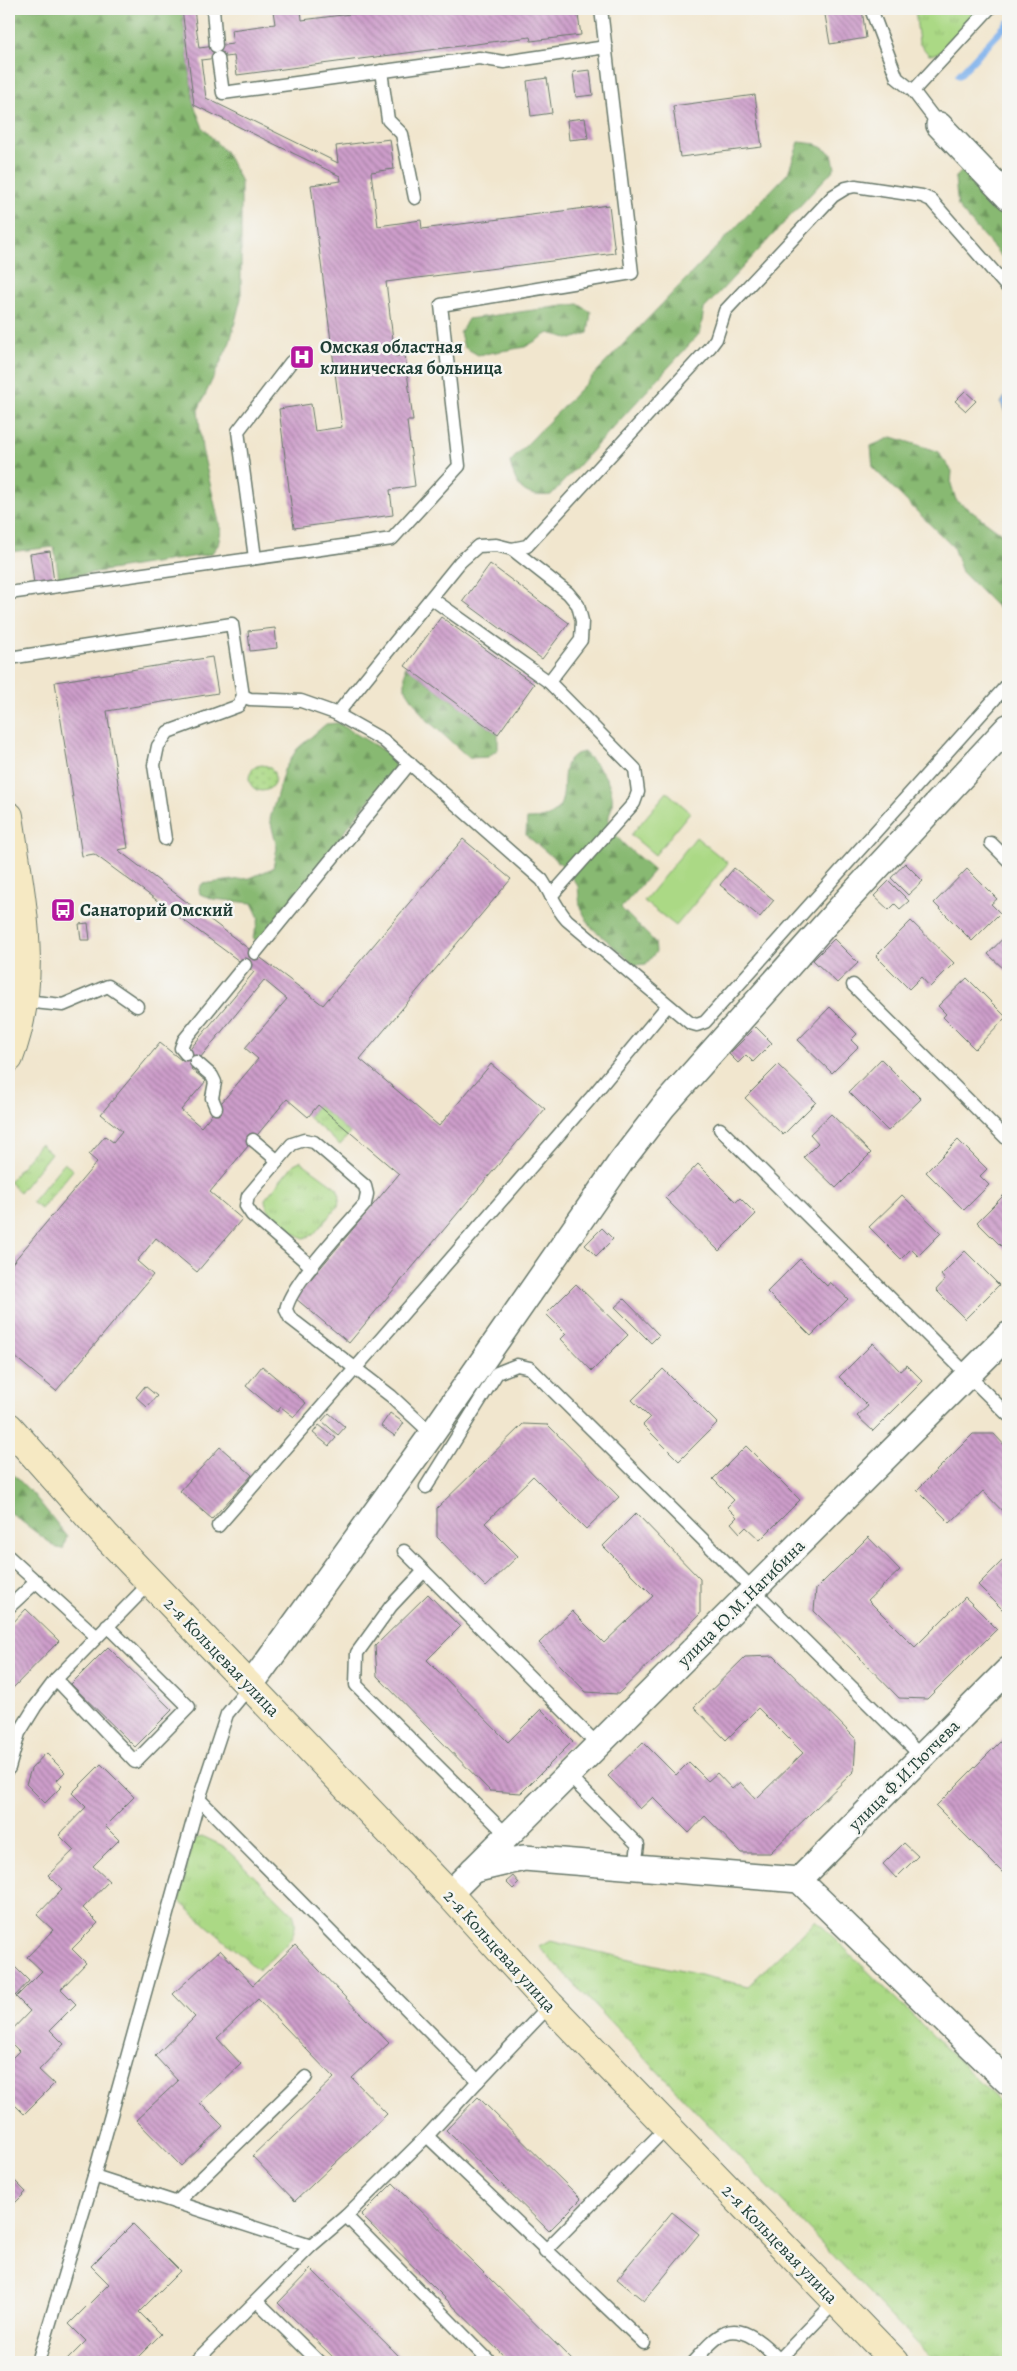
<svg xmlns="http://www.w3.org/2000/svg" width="1017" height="2371" font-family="Alegreya,serif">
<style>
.grass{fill:url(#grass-tufts);stroke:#658b5c}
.forest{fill:url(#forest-firs);stroke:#547b53}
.park{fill:url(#park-dots);stroke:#658b5c}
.garden{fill:#abd985;stroke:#658b5c}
.water{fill:url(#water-ripples);stroke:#507890}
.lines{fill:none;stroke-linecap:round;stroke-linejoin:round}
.stream{stroke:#80b2ec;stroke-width:7}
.building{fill:url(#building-back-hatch);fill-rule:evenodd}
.service-casing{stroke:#68786a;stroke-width:15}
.minor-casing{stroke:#68786a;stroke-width:28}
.secondary-casing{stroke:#68786a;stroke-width:30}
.service{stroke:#fff;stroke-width:12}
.minor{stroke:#fff;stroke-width:25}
.secondary{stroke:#f6e9c3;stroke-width:28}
.labels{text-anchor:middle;stroke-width:5;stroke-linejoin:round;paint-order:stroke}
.poi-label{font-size:18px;font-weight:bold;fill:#1f3d34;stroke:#f6f6f2;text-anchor:start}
.street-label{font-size:18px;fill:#1f3d34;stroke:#f6f6f2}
</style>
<defs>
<pattern id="grass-tufts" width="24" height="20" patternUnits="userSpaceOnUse" patternTransform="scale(1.25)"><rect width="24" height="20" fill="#abd985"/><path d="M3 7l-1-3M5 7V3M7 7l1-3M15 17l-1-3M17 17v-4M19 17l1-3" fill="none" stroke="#93bb73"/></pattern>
<pattern id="forest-firs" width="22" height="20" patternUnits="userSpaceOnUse" patternTransform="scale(1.25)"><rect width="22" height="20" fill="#88b972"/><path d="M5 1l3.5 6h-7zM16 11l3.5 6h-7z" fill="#6f985e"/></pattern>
<pattern id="park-dots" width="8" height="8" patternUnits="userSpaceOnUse" patternTransform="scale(1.25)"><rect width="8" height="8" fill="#abd985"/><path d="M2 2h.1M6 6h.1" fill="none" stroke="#93bb73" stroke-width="1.8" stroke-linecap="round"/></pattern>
<pattern id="water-ripples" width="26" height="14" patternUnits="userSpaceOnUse" patternTransform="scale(1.25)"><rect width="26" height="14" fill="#80b2ec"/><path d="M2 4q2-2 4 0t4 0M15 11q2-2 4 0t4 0" fill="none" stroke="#6892c0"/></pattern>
<pattern id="building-back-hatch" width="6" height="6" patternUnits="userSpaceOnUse" patternTransform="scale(1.25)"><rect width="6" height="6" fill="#cd9dca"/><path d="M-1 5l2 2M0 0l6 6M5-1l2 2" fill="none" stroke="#a681a5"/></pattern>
</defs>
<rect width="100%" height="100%" fill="#f6f6f2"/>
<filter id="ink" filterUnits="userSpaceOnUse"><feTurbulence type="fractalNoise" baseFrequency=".02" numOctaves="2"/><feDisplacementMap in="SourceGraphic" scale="10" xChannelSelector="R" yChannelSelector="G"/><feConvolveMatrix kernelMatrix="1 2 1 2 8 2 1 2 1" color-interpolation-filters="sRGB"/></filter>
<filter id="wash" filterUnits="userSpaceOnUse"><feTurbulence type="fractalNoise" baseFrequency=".0096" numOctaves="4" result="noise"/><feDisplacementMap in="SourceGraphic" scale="20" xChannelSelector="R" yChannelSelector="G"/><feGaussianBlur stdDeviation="1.12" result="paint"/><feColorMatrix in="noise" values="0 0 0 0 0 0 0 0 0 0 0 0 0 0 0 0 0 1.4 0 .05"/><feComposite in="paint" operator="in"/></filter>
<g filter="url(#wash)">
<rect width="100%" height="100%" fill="#f1e6ce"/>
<g class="grass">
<path d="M915,9H975L977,15C965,27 948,55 929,55L919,43Z"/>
<path d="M318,1105L350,1133L340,1145L308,1117Z"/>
<path d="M40,1144L51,1153L20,1192L9,1182Z"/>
<path d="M300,1161L337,1188L340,1196L338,1206L313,1235L304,1238C291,1233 265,1214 265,1199L294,1164Z"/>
<path d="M64,1163L73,1170L41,1209L32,1202Z"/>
<path d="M204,1837L223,1846L293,1914C304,1937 272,1957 258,1970L179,1901L192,1844L197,1838Z"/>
<path d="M816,1920L1008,2110V2362H935L539,1947L550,1941L748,1986Z"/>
</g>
<g class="forest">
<path d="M9,9H182L194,105L203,128L227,154L241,182V298L230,342L198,410L202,449L221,531L218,545L211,554L59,578L54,547L9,552Z"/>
<path d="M799,142L816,144L832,154L835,168L704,309L700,333L551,495C523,498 516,487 510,462L788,173Z"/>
<path d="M962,171L975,174L1008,210V264L958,207L955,178Z"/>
<path d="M578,304L591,312L588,333L572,339L549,333L525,347L478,355L464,347L460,333L468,319Z"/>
<path d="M892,437L937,451L952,471L951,484L956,500L1008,538V618L962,572L953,547L873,468L871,446Z"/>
<path d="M405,666L498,734V749L488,757L469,758L424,717L405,688Z"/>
<path d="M338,723L391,755L395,767L258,942L253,938L259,918L252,903L213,899L200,894L199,889L202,884L250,878L273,868L277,848L270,819L284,770L297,749L326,724Z"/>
<path d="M584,752C599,767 615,783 612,806C611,811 608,816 609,821C614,841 639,856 654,870L621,908L655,942L656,952L646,964L635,965L590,926L580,907L578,886L562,865L526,835L527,819C584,820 551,772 573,756C575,754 580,753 584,752Z"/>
<path d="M9,1470L33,1494L67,1536L63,1549L57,1548L9,1512Z"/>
</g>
<circle class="park" cx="262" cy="778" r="13"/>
<g class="garden">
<path d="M667,792L690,812L655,855L631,835Z"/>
<path d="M696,837L728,863L676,926L644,901Z"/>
</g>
<path class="water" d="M1008,391V419L1001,403Z"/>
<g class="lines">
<path class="stream" d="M959,75L1008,23"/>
</g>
<g id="blocks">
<g class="building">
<path d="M182,9H194L199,48L233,44L231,30L275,24L273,11L291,9H301L302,20L391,9H577L581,35L531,41L530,37L237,75L234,56L201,60L206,98L338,163L336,146L390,139L394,169L371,172L378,226L421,220L422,229L609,205L615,253L386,282L395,356L405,355L413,421H407L415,486L390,490L393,515L294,528L279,409L311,404L315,431L342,427L311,185L341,181L340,176L194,105Z"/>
<path d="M824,9H862L866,38L830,44Z"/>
<path d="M590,70L593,95L576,97L573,72Z"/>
<path d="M547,78L552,113L531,116L527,81Z"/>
<path d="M755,95L762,147L680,157L673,106Z"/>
<path d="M585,118L588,138L569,140L567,120Z"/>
<path d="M965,391L976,401L966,411L955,401Z"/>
<path d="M50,551L54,582L34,584L30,554Z"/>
<path d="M490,564L569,623L542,659L463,601Z"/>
<path d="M441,617L534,684L498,734L405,666Z"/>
<path d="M275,628L277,648L250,651L248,631Z"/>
<path d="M212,657L218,693L107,711L128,848L118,850L323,1005L463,839L511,879L360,1059L439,1126L491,1064L545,1109L349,1343L295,1298L399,1174L318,1105L308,1117L287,1099L210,1192L242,1219L197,1272L156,1238L137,1261L153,1275L56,1391L9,1352V1319L15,1311L9,1306V1267L97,1162L89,1155L105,1136L113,1142L122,1131L101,1114L160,1043L181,1060L254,972L94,854L82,856L55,682ZM264,980L287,999L245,1048L258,1059L201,1127L181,1110L206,1081L191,1069Z"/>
<path d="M905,863L923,881L908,895L891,878Z"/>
<path d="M734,868L774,900L760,917L720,885Z"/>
<path d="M967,869L997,899L991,904L1000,913L972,941L934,903Z"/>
<path d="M889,881L909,901L900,909L895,904L889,910L874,896Z"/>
<path d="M911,921L954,963L930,987L921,977L909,989L876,956Z"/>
<path d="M88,923L90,940H81L79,924Z"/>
<path d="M1008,933V973L988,954Z"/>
<path d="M834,939L858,963L837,983L813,960Z"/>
<path d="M967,978L1006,1017L975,1049L943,1017L946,1014L938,1006Z"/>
<path d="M830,1007L857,1034L851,1040L858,1047L832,1073L798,1040Z"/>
<path d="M756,1027L772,1043L753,1062L746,1055L738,1063L729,1054Z"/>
<path d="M881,1059L921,1099L888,1131L849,1092Z"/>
<path d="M778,1065L816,1102L783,1135L745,1098Z"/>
<path d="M831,1114L871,1153L836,1188L804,1157L818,1143L810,1134Z"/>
<path d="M958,1140L987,1169L980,1176L989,1185L964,1210L926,1172Z"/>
<path d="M698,1164L736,1202L740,1198L756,1214L719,1251L665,1198Z"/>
<path d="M1008,1191V1253L977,1222Z"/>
<path d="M902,1195L941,1233L918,1256L911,1249L901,1259L869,1227Z"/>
<path d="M602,1228L613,1239L596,1256L585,1245Z"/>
<path d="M965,1251L999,1285L965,1319L936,1290L945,1280L941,1275Z"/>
<path d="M800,1259L827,1286L830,1282L848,1299L811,1336L767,1292Z"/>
<path d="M576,1284L628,1335L592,1371L561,1339L566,1334L546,1314Z"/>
<path d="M624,1299L659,1335L651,1343L615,1307Z"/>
<path d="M873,1343L900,1371L907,1365L923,1381L873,1431L857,1416L868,1406L839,1377Z"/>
<path d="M262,1366L306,1403L294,1417L281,1407L277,1412L246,1386Z"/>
<path d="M663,1369L717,1423L679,1461L643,1425L650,1418L632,1400Z"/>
<path d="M145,1386L157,1396L147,1407L136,1397Z"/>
<path d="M329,1413L345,1427L338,1435L322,1421Z"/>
<path d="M390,1413L404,1423L395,1436L381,1426Z"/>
<path d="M523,1424L548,1425L619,1497L586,1529L533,1476L485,1523L518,1556L486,1587L437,1537V1508Z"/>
<path d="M319,1425L336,1438L329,1446L313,1433Z"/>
<path d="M973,1434H994L1008,1449V1517L983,1491L950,1523L917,1490Z"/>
<path d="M746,1446L800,1500L760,1540L746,1527L740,1533L731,1523L737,1517L727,1507L734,1500L713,1479Z"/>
<path d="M220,1447L252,1475L212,1519L180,1491Z"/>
<path d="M636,1513L700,1579V1614L618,1694L586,1692L539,1643L572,1611L604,1643L653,1596L603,1546Z"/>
<path d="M868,1537L900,1570L868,1600L915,1647L965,1597L997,1629L927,1699L899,1698L814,1611L816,1589Z"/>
<path d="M1008,1555V1615L978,1585Z"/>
<path d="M428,1594L460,1627L427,1660L508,1742L541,1709L573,1741L521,1793L490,1791L377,1676L375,1646Z"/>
<path d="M26,1609L59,1641L9,1692V1627Z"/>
<path d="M108,1647L172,1710L135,1747L71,1684Z"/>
<path d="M774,1656L856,1739L854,1771L770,1853H741L705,1816L689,1833L653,1797L640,1809L608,1776L643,1742L676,1775L689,1762L708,1781L717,1773L732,1789L740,1782L756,1799L803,1753L758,1708L726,1740L694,1707L745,1657Z"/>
<path d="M1008,1734V1878L936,1806Z"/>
<path d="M46,1753L65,1772L57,1780L62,1786L45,1803L26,1784L31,1769Z"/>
<path d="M101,1764L134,1797L105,1826L119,1840L93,1866L109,1881L83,1908L98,1923L72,1949L86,1963L61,1989L76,2004L50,2030L64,2044L39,2070L54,2084L24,2114L9,2099V2061L19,2051L9,2041V2033L30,2011L16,1997L42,1971L27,1957L53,1930L37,1915L62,1889L48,1875L74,1850L59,1835L86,1807L72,1793Z"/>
<path d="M904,1843L918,1856L896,1878L883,1864Z"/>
<path d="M513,1876L519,1883L513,1889L506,1882Z"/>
<path d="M295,1945L389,2043L352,2078L387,2114L295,2201L252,2156L334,2078L258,1999L217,2038L241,2064L200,2103L223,2126L181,2166L136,2120L178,2081L155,2056L195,2017L173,1994L220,1950L253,1985Z"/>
<path d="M9,1961L29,1981L15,1996L9,1990Z"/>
<path d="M478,2097L581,2199L549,2231L446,2130Z"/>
<path d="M9,2175L26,2192L9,2209Z"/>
<path d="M393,2183L574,2362H510L361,2215Z"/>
<path d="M672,2212L699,2234L644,2301L617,2279Z"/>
<path d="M133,2224L180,2271L139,2312L161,2334L133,2362H65L86,2341L69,2324L109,2284L91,2266Z"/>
<path d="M311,2269L405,2362H338L278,2303Z"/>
</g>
</g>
</g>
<g filter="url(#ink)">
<use href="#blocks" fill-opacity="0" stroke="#68786a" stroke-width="1"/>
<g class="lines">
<defs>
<g id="service">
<path d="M213,9L216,46"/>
<path d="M871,9L897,78L913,91L939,125"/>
<path d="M218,58L223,93L479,58L504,62L606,47"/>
<path d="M381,71L388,120L402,134L415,198"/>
<path d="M913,91L989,9"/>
<path d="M512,549L568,593L578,605L582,621L581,640L549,682"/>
<path d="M255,558L238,431L291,362"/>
<path d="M9,593L392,539L459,466L441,305L632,273L601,9"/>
<path d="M431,598L549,682L635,769L638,792L634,803L551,896"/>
<path d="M9,658L232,624L243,696L238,706L168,732L158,746L154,765L165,839"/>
<path d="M243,696L250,699L301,701L335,713L383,740L542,880C551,894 556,908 567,920L690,1023L697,1025L705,1022L1008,684"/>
<path d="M337,714L460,562L478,546L496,545L512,549L527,546L710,347L716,339L725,311L833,196L846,188L855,186L922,196L931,200L1008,288"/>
<path d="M991,843L1008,860"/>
<path d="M255,953L410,763"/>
<path d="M853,985L1008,1140"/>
<path d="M24,1001L63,1005L108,986L137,1006"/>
<path d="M186,1054L181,1048L184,1040L245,965"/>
<path d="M196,1062L212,1076L215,1082L212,1098L216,1108"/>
<path d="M720,1129L1008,1415"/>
<path d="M253,1140L278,1161"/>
<path d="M312,1267L252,1215L246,1206L248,1196L292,1144L304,1140L314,1142L365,1186L367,1194L365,1204C347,1225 289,1286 286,1310L290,1318L391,1396L432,1434"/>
<path d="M426,1487L497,1373L517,1365L530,1368L922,1757"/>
<path d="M218,1526L590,1099L668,1005"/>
<path d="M404,1551L598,1745"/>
<path d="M9,1557L97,1637"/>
<path d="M424,1571L391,1606L357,1653L356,1685L508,1836"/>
<path d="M9,1607L37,1581"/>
<path d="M107,1626L189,1707L135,1762L56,1679L151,1582"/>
<path d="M9,1768L19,1733L35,1707L56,1679"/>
<path d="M568,1775L638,1845L635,1866"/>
<path d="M478,2081L550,2005"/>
<path d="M427,2136L644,2343"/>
<path d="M94,2176L311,2246"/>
<path d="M176,2203L306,2077"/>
<path d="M346,2216L490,2362"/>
<path d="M545,2251L666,2128"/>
<path d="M257,2301L319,2362"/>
<path d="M779,2360L836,2301"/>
<path d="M38,2362L94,2176L199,1799L227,1714L250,1686"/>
<path d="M195,2362L311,2246L346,2216L427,2136L478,2081L199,1799"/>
<path d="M693,2362C702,2353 713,2338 725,2333C745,2324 769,2349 781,2362"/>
</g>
<g id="minor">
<path d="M939,125L1008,197"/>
<path d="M250,1686L432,1434L620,1163L663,1107L848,899L1008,727"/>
<path d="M473,1870L524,1858L799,1880L1008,2082"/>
<path d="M799,1880L1008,1670"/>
<path d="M449,1894L1008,1335"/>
</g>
<g id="secondary">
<path d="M9,816C21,900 40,976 9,1058"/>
<path d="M9,1427L107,1537L449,1894L550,2005L895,2362"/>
</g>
</defs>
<use href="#service" class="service-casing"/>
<use href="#minor" class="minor-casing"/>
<use href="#secondary" class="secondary-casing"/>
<use href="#service" class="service"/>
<use href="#minor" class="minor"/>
<use href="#secondary" class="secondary"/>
</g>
</g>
<defs>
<symbol id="hospital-square" viewBox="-11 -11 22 22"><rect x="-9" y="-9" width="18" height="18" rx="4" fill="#b5179e" stroke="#f6f6f2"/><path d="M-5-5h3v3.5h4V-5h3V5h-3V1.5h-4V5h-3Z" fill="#fff"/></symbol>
<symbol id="bus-square" viewBox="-11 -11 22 22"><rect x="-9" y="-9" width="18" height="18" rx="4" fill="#b5179e" stroke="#f6f6f2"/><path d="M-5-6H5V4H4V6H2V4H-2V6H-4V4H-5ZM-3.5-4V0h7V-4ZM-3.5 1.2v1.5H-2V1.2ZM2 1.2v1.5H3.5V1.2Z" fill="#fff"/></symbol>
</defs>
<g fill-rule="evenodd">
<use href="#hospital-square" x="288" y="343" width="28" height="28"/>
<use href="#bus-square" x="49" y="896" width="28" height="28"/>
</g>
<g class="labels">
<g class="poi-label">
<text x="320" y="353">Омская областная<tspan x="320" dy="21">клиническая больница</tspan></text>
<text x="80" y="916">Санаторий Омский</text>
</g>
<g class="street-label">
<text transform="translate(741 1603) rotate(-45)" y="6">улица Ю.М.Нагибина</text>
<text transform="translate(222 1657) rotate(46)" y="6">2-я Кольцевая улица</text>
<text transform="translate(904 1775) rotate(-45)" y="6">улица Ф.И.Тютчева</text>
<text transform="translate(500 1951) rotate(48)" y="6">2-я Кольцевая улица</text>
<text transform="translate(780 2244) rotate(46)" y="6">2-я Кольцевая улица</text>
</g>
</g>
<rect width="1017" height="2371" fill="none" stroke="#f6f6f2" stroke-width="30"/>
</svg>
